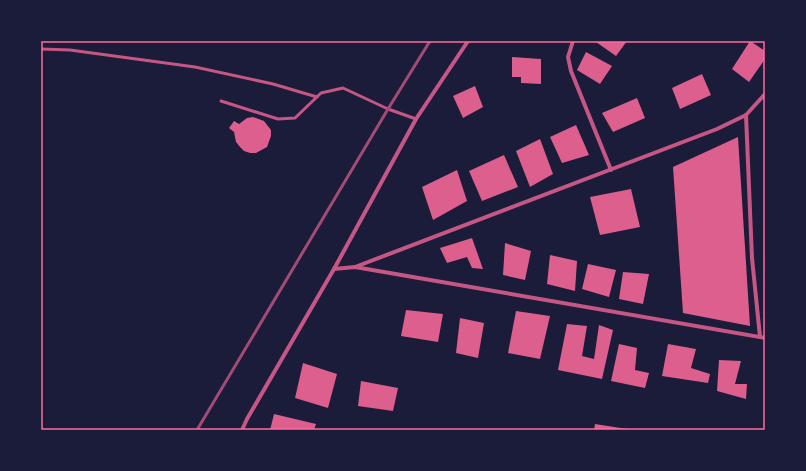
<svg xmlns="http://www.w3.org/2000/svg" width="806" height="471" font-family="'PT Serif',serif">
<style>
.building{fill:#dd5f8e}
.lines{fill:none;stroke-linecap:round;stroke-linejoin:round}
.service{stroke:#c65784;stroke-width:3}
.minor{stroke:#c65784;stroke-width:4}
.rail{stroke:#a44b75;stroke-width:3}
.neatline{fill:none;stroke:#ff6b9d;stroke-width:1.5}
</style>
<rect width="100%" height="100%" fill="#1b1b3a"/>
<g class="building">
<path d="M597,41H627L616,56L596,42Z"/>
<path d="M750,41L765,51V59L749,82L732,69Z"/>
<path d="M586,52L612,66L600,84L577,70Z"/>
<path d="M512,57L541,59V84L521,83V77H512Z"/>
<path d="M702,74L711,95L680,109L672,88Z"/>
<path d="M475,86L483,107L463,118L453,96Z"/>
<path d="M637,98L645,118L613,132L602,113Z"/>
<path d="M253,117L264,121L271,130V136L267,147L256,153H250L244,151L240,147L236,142L234,132L229,128L234,121L239,124L247,118Z"/>
<path d="M576,125L589,155L562,163L550,137Z"/>
<path d="M738,137L750,326L683,313L673,167Z"/>
<path d="M540,139L553,174L530,187L516,151Z"/>
<path d="M504,155L518,187L482,201L469,171Z"/>
<path d="M457,170L467,201L433,220L422,187Z"/>
<path d="M631,189L640,227L600,235L590,197Z"/>
<path d="M472,238L483,269L472,268L467,257L447,263L440,248Z"/>
<path d="M505,243L531,251L525,280L503,275Z"/>
<path d="M550,255L577,261L575,291L547,284Z"/>
<path d="M588,264L616,270L609,297L582,289Z"/>
<path d="M623,272L649,274L643,304L619,299Z"/>
<path d="M406,310L443,314L438,342L401,336Z"/>
<path d="M516,311L550,316L540,359L508,353Z"/>
<path d="M460,318L484,323L478,358L456,353Z"/>
<path d="M567,324L587,326L582,356L594,359L599,325L613,330L602,379L558,370Z"/>
<path d="M619,344L637,348L635,370L649,373L645,388L611,381Z"/>
<path d="M668,344L696,349L691,368L710,374L708,383L662,376Z"/>
<path d="M719,360L741,361L735,384H747L746,399L717,391Z"/>
<path d="M303,363L337,374L328,408L295,398Z"/>
<path d="M361,381L398,388L393,411L358,406Z"/>
<path d="M274,414L316,424L314,430H270Z"/>
<path d="M595,424L627,429V430H594Z"/>
</g>
<g class="lines">
<g class="service">
<path d="M41,49L70,50L195,67L273,84L317,97"/>
<path d="M221,101L278,119L295,118L321,93L343,88L388,109L416,119"/>
</g>
<g class="minor">
<path d="M573,41L568,57L571,71L611,170"/>
<path d="M746,115L752,258L760,337"/>
<path d="M355,267L717,129L746,115L765,94"/>
<path d="M334,269L355,267L765,338"/>
<path d="M242,430L247,419L334,269L416,119L468,41"/>
</g>
<path class="rail" d="M197,430L388,109L430,41"/>
</g>
<rect width="806" height="471" fill="none" stroke="#1b1b3a" stroke-width="84"/>
<rect x="42" y="42" width="722" height="387" class="neatline"/>
</svg>
